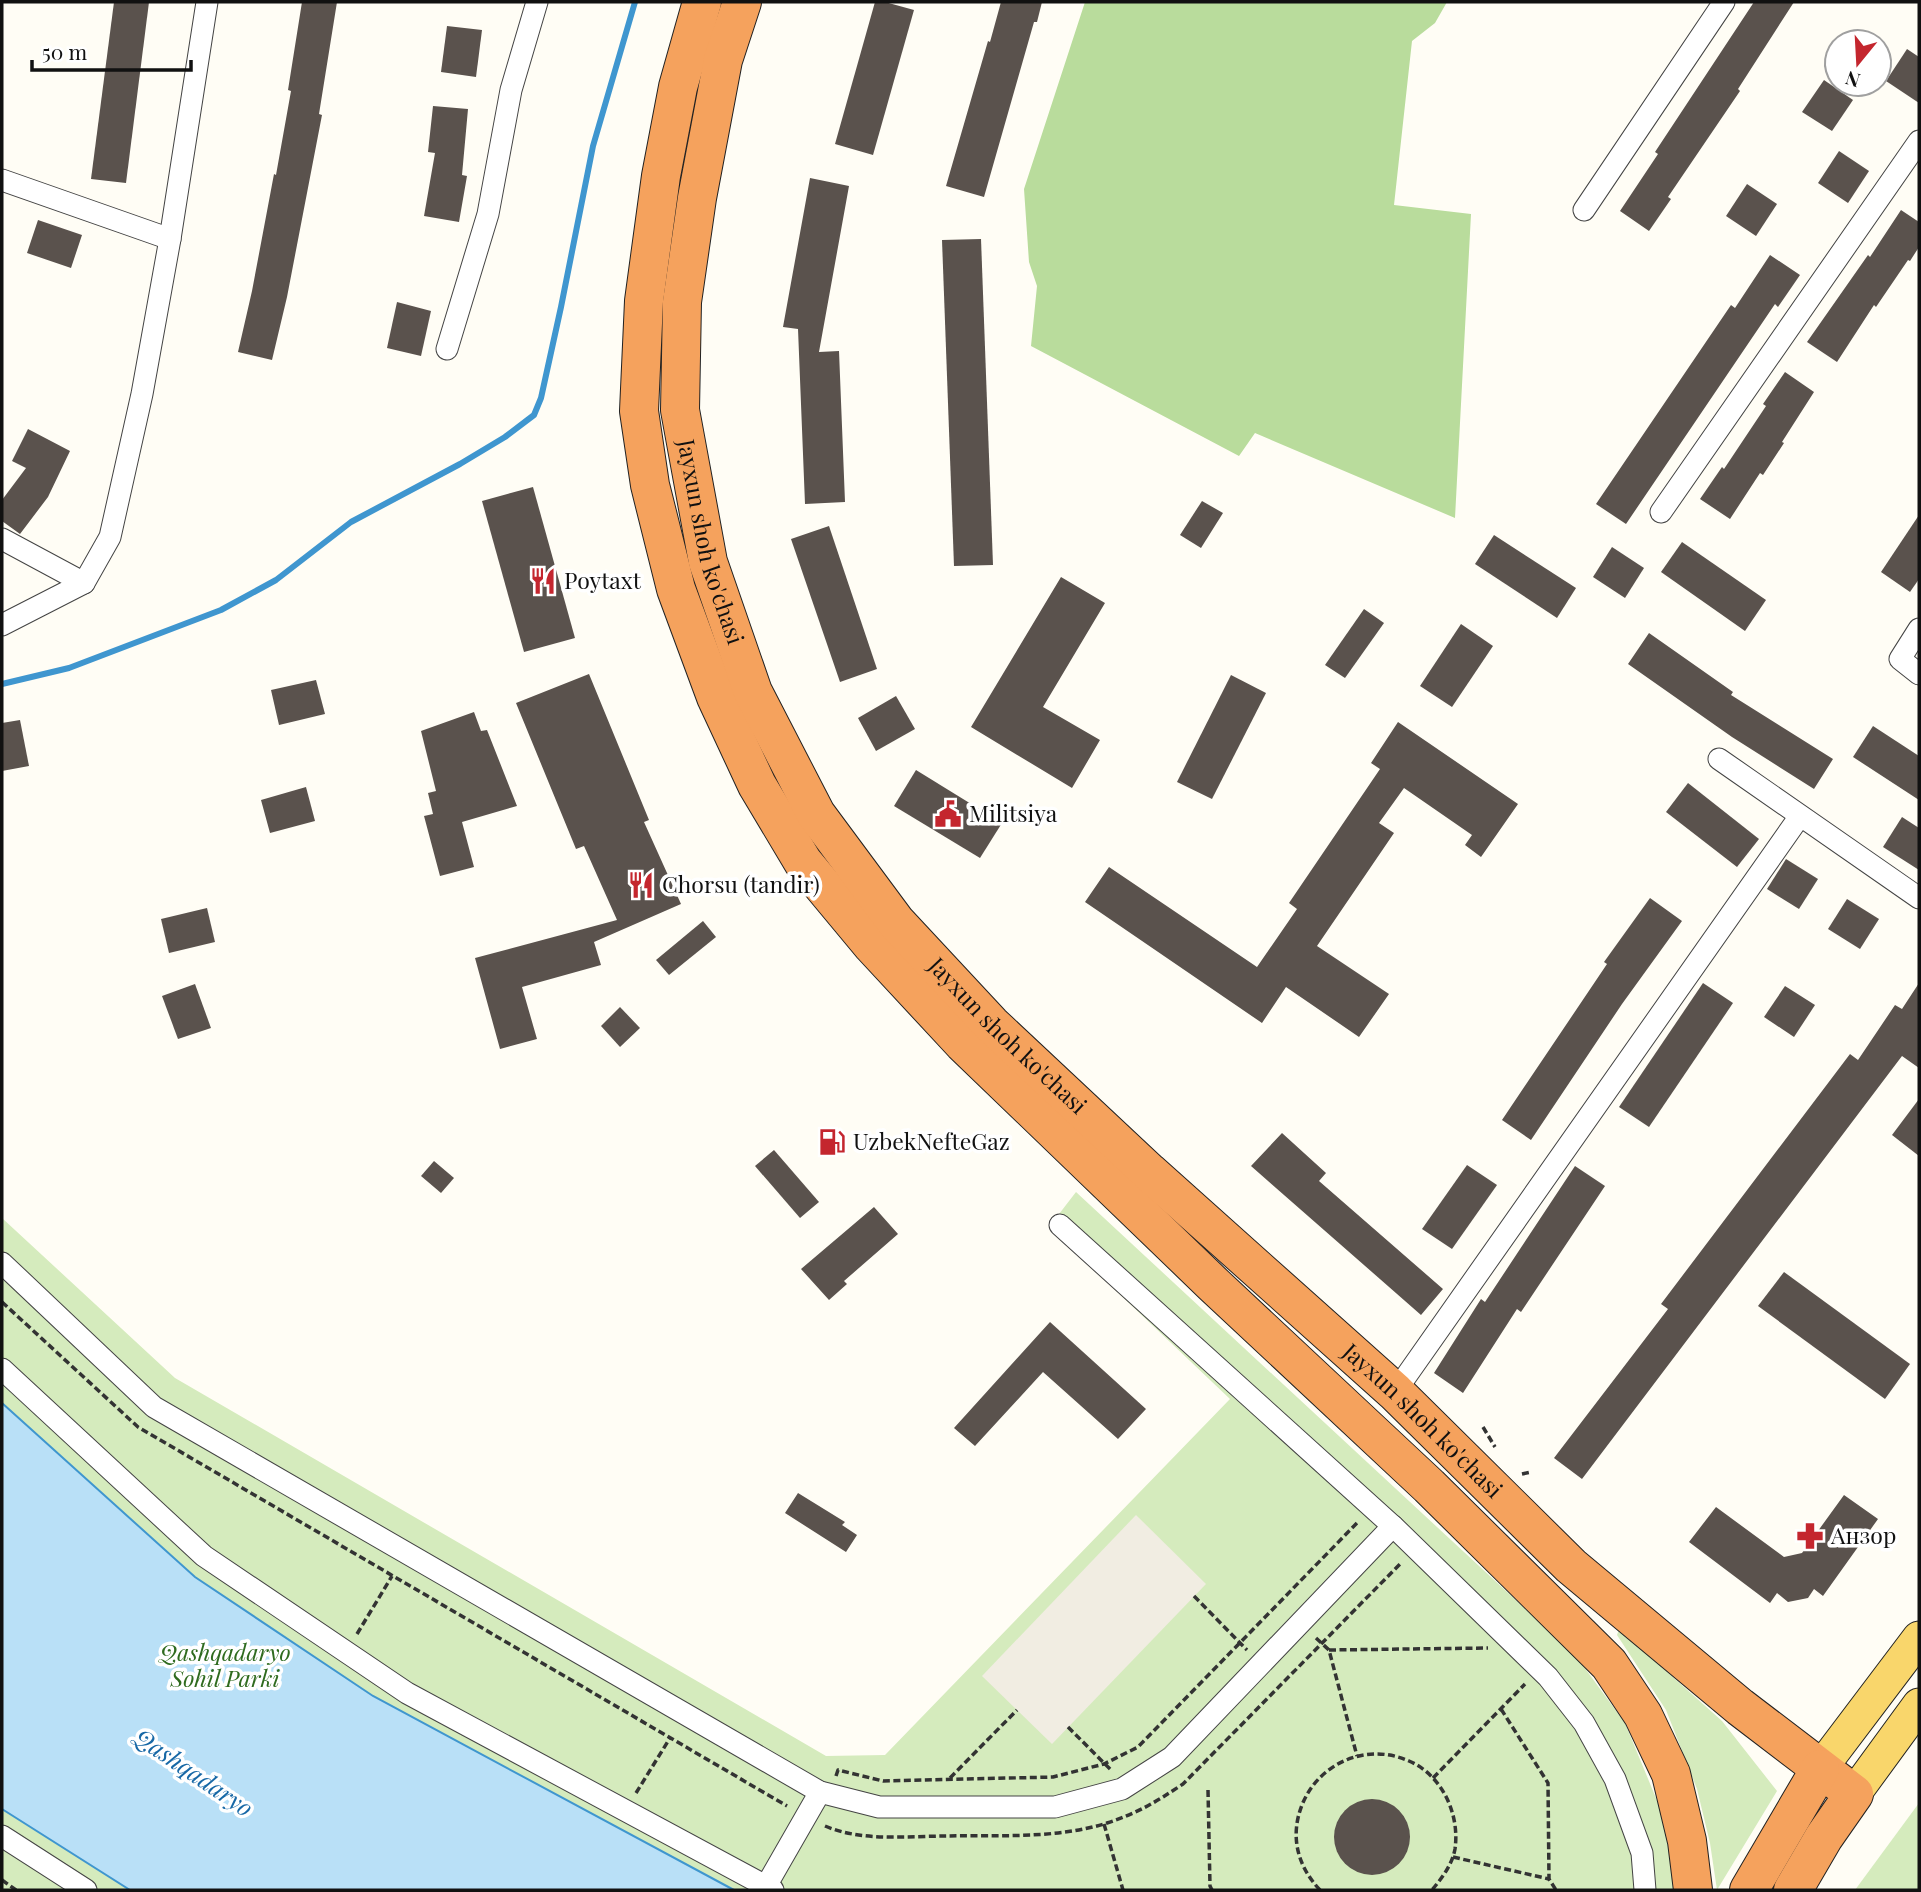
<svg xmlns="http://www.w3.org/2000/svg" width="1921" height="1892" font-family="'Playfair Display',serif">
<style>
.green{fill:#d5ebbd}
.forest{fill:#b9dc9c}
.plaza{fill:#f1ede2}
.water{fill:#b9e0f7;stroke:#3f96cf;stroke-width:2}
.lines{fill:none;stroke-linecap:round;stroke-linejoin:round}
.stream{stroke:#3f96cf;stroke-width:6}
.building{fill:#5a524d}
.street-casing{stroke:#444;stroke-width:23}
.primary-casing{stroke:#222;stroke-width:35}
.highway-casing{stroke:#222;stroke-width:40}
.path{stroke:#333;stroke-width:3.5;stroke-dasharray:7 3.5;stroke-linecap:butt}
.street{stroke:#fff;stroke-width:21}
.primary{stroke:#f9d66b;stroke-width:33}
.highway{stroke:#f5a25d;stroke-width:38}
.labels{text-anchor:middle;stroke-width:7;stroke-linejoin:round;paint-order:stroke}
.street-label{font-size:23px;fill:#111;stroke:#fff}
.poi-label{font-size:23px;fill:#111;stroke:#fff;text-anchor:start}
.park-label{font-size:23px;font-style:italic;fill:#2f6b1f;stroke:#fff}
.water-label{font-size:24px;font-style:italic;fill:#1768a6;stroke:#fff}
</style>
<rect width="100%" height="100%" fill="#fffdf5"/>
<g class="green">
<path d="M1076,1192L1576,1656L1625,1723L1665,1820L1678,1890H2V1218L175,1378L826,1756L885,1755L1230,1399L1049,1227Z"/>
<path d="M1619,1629L1722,1721L1777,1791L1717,1890L1710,1843L1697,1789L1666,1710L1617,1635Z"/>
<path d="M1919,1803V1890H1855Z"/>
</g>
<path class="forest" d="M1085,2H1447L1435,23L1412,41L1394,205L1471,214L1455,518L1255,433L1239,456L1031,346L1037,286L1029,262L1024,189Z"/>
<path class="plaza" d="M1136,1515L1206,1584L1052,1744L982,1676Z"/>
<path class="water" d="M2,1403L195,1577L373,1696L734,1890H130L2,1809Z"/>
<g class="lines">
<path class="stream" d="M2,684L69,668L221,610L276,580L351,522L460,464L505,437L534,415L541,398L561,307L593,146L635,2"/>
</g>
<g class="building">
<path d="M114,2H149L126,183L91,179Z"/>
<path d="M302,2H337L319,114L322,115L287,297L272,360L238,352L252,291L274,174L276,175L291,91L288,90Z"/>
<path d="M875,2H885L914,10L873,155L835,144Z"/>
<path d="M1001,2H1042L1037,22H1034L984,197L946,186L988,41L990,42Z"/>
<path d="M1754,2H1794L1738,89L1740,91L1668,197L1671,199L1649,231L1620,211L1658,154L1655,152Z"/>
<path d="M447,26L482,30L476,77L441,72Z"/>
<path d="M1907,49L1919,57V103L1886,81Z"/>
<path d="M1824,80L1853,100L1832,131L1802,112Z"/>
<path d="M433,106L468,109L462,175L467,176L459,222L424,216L435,153L428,152Z"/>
<path d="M1839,151L1869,171L1848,203L1818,183Z"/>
<path d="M810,178L849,186L819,352L839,351L845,502L805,504L798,329L783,327Z"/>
<path d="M1747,184L1777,204L1756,236L1726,216Z"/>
<path d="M1901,210L1919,222V247L1910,261L1908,260L1876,307L1874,305L1837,362L1807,342L1868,255L1870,257Z"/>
<path d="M38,220L82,235L71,268L27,253Z"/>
<path d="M981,239L993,565L954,566L942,240Z"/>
<path d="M1770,255L1800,275L1778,307L1775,304L1626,524L1596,504L1731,305L1735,308Z"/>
<path d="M397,302L431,311L421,356L387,348Z"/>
<path d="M1785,372L1814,392L1782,442L1784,443L1763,475L1760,473L1730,519L1700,499L1722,467L1724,469L1766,406L1763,404Z"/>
<path d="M28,429L70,451L48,497L20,534L2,521V500L26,468L12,461Z"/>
<path d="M533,487L575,638L524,652L482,501Z"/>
<path d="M1202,501L1223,513L1201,548L1180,535Z"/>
<path d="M1919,515V579L1910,592L1881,572Z"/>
<path d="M829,526L877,669L840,682L791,539Z"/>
<path d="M1494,535L1576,588L1557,618L1475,564Z"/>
<path d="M1682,542L1766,600L1745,631L1661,572Z"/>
<path d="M1612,547L1644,568L1625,598L1593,577Z"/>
<path d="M1061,577L1105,603L1043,707L1100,740L1072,788L971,727Z"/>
<path d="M1364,609L1384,623L1345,678L1325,665Z"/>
<path d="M1461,624L1493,646L1452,707L1420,686Z"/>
<path d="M1649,633L1733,692L1731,695L1833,759L1814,789L1732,737L1628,664Z"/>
<path d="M589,674L649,820L644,822L681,904L594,942L601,965L522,987L537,1039L500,1049L475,958L617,920L584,846L576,849L516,703Z"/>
<path d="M1231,675L1266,693L1212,799L1177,782Z"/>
<path d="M316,680L325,714L279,725L271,690Z"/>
<path d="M896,696L915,729L876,751L858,718Z"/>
<path d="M474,712L481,731L487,730L517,806L462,822L474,867L440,876L424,816L433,814L428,793L436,791L421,731Z"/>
<path d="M20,720L29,766L2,771V723Z"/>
<path d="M1398,722L1518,804L1481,857L1465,845L1472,835L1404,788L1379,823L1394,833L1317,946L1389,994L1359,1037L1286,987L1262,1023L1085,902L1109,867L1257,967L1297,909L1289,903L1380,769L1371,763Z"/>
<path d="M1873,726L1919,756V800L1853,757Z"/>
<path d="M916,770L1002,823L980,858L894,806Z"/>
<path d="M1688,783L1759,839L1737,867L1666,812Z"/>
<path d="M306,787L315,821L270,833L261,800Z"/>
<path d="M1902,817L1919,828V870L1883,847Z"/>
<path d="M1786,859L1818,879L1799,909L1767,889Z"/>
<path d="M1650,898L1682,921L1622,1004L1531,1140L1502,1120L1607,964L1604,962Z"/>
<path d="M1847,899L1879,919L1860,949L1828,929Z"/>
<path d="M207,908L215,942L169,953L161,919Z"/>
<path d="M703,921L716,937L669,975L656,960Z"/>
<path d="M1703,983L1733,1003L1649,1127L1619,1107Z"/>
<path d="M1919,983V1068L1902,1056L1582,1479L1554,1458L1668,1309L1661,1304L1850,1054L1858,1060L1895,1005L1902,1009Z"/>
<path d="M195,984L211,1028L178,1039L162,996Z"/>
<path d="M1785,986L1815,1005L1794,1037L1764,1017Z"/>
<path d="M620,1007L640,1028L620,1047L601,1026Z"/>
<path d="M1919,1099V1156L1892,1135Z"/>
<path d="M1282,1133L1326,1173L1319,1181L1443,1289L1421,1315L1251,1166Z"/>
<path d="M774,1150L819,1202L800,1218L755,1166Z"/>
<path d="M434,1161L454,1178L441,1193L421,1176Z"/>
<path d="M1467,1165L1497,1185L1452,1249L1422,1229Z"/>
<path d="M1575,1166L1605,1186L1521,1312L1517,1309L1463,1393L1434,1373L1481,1299L1485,1302Z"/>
<path d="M874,1207L898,1234L844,1281L847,1284L829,1300L801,1269Z"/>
<path d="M1784,1272L1910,1364L1885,1399L1758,1306Z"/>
<path d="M1050,1322L1146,1409L1118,1439L1043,1372L975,1446L954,1428Z"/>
<path d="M798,1493L845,1522L842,1525L857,1535L846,1552L785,1513Z"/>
<path d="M1844,1495L1878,1519L1823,1596L1814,1589L1808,1598L1788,1602L1777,1593L1770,1603L1689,1542L1716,1507L1784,1557L1802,1553Z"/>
<circle cx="1372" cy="1837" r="38"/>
</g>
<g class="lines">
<defs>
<g id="street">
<path d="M2,180L170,239"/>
<path d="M1584,210L1724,2"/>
<path d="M447,349L488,214L511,90L537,2"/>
<path d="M1661,512L1919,141"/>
<path d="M2,539L84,583"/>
<path d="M2,625L84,583L110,537L142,394L170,239L207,2"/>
<path d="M1919,629L1900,659L1919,674"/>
<path d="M1719,759L1919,898"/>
<path d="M1060,1225L1395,1528L1548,1677L1584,1723L1615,1779L1642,1853L1645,1890"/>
<path d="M2,1263L154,1407L820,1792L879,1807H1055L1122,1789L1172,1757L1393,1526"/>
<path d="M2,1369L204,1556L407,1693L773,1890"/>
<path d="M1395,1392L1800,816"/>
<path d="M2,1836L86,1890"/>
<path d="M766,1886L820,1792"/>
</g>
<g id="primary">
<path d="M1820,1769L1919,1638"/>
<path d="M1854,1794L1919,1705"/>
</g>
<g id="highway">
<path d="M702,2L678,87L661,176L644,301L639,411L650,485L676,589L716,697L757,785L803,862L872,945L963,1043L1213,1284L1429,1486L1609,1664L1643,1715L1671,1774L1687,1841L1693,1890"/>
<path id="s1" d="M742,2L723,60L697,198L682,302L680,410L708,562L753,692L816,814L896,922L991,1024L1149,1172L1395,1392L1571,1566L1740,1707L1854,1794L1824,1837L1793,1890"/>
<path d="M1749,1890L1820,1769"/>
</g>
</defs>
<use href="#street" class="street-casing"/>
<use href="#primary" class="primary-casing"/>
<use href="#highway" class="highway-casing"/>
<g class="path">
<path d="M2,1302L138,1427L787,1806"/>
<path d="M1483,1427L1495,1447"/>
<path d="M1522,1474L1531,1472"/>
<path d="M1194,1596L1247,1650"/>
<path d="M357,1634L392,1576"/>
<path d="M1316,1638L1329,1650L1357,1756"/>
<path d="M1329,1650L1488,1648"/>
<path d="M1501,1709L1548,1783L1549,1879L1556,1890"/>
<path d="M1068,1727L1111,1770"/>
<path d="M836,1776L838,1770L883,1781L1053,1777L1104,1764L1138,1747L1357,1523"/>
<path d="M950,1778L1017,1710"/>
<path d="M1433,1778L1525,1684"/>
<path d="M1208,1790L1210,1886L1212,1890"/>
<path d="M636,1793L670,1738"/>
<path d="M1104,1824L1123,1890"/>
<path d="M825,1826C862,1842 908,1836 947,1836C999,1835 1057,1839 1107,1823C1138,1813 1156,1802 1183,1784L1402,1562"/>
<path d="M1453,1857L1549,1879"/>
<path d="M2,1880L16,1890"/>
<path d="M1320,1890C1301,1870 1292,1845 1298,1818C1309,1768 1362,1740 1409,1761C1442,1775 1460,1814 1455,1849C1452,1865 1442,1878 1432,1890"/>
</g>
<use href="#street" class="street"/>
<use href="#primary" class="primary"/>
<use href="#highway" class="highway"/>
</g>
<defs>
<symbol id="restaurant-bare" viewBox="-9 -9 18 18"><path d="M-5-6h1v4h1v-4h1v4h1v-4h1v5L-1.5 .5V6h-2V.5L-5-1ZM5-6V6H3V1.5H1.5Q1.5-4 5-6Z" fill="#c4262e" stroke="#fff" stroke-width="2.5" paint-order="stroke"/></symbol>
<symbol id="civic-bare" viewBox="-9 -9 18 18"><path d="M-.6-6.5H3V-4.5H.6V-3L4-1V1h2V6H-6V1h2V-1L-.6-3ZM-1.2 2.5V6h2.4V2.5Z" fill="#c4262e" stroke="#fff" stroke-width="2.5" paint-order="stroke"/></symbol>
<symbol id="fuel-bare" viewBox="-9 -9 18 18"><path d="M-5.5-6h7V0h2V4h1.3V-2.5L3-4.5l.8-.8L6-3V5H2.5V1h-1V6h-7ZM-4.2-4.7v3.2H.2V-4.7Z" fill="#c4262e" stroke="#fff" stroke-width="2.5" paint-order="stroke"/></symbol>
<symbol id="pharmacy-bare" viewBox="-9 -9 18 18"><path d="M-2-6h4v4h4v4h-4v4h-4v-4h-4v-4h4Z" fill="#c4262e" stroke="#fff" stroke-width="2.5" paint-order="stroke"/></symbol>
</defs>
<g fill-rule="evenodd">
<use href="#restaurant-bare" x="524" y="562" width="38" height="38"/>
<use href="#civic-bare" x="929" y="795" width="38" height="38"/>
<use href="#restaurant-bare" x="622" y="866" width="38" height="38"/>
<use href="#fuel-bare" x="813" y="1123" width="38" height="38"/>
<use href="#pharmacy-bare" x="1791" y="1517" width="38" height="38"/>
</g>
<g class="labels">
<g class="street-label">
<text dy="8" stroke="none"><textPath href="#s1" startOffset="550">Jayxun shoh ko'chasi</textPath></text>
<text dy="8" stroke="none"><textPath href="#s1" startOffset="1138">Jayxun shoh ko'chasi</textPath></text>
<text dy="8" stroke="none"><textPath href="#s1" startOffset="1704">Jayxun shoh ko'chasi</textPath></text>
</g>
<g class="poi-label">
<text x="564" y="589">Poytaxt</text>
<text x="969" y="822">Militsiya</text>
<text x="662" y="893">Chorsu (tandir)</text>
<text x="853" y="1150">UzbekNefteGaz</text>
<text x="1831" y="1544">Анзор</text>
</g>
<g class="park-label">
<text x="225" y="1661">Qashqadaryo<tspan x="225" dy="26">Sohil Parki</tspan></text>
</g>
<g class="water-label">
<text transform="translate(193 1773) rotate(34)" y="8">Qashqadaryo</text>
</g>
</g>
<rect width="1921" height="1892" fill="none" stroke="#111111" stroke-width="7"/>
<g transform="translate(1858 63) rotate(198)"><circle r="33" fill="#ffffff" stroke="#a0a0a0" stroke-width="2"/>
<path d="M0-5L12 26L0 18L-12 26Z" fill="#c4262e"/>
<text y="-10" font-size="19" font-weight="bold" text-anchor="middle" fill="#111111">N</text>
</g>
<path d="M32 60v10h159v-10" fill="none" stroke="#111111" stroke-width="3.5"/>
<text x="42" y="60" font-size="21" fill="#111111" stroke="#ffffff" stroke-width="5" paint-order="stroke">50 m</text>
</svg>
